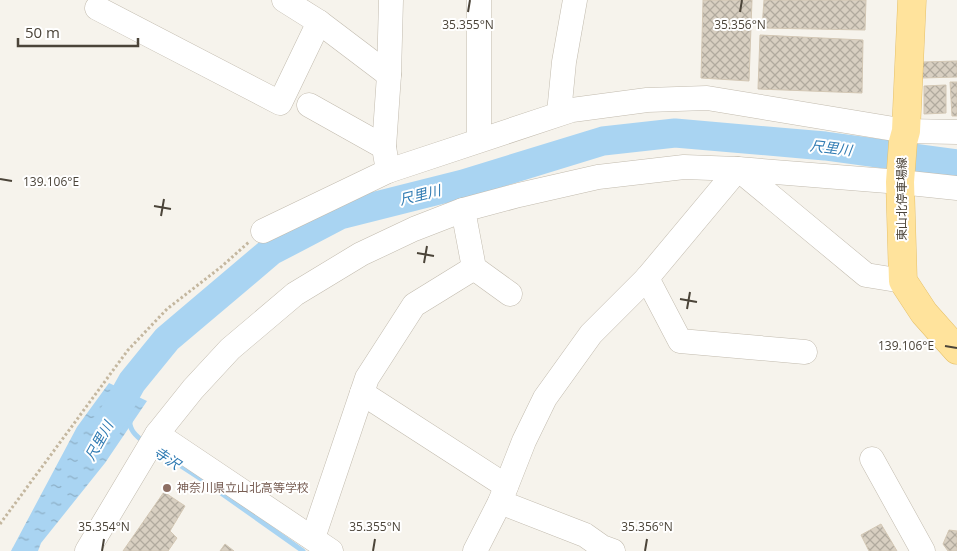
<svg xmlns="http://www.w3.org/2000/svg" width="957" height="551" font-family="'Open Sans','Noto Sans JP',sans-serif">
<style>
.water{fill:url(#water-ripples)}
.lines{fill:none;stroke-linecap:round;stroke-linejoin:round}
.stream{stroke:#a9d4f2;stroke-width:5}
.river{stroke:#a9d4f2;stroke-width:29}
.building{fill:url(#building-cross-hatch);stroke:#d3c7b4}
.minor-casing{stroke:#c2bbae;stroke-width:25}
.major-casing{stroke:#e6c16a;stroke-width:29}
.path{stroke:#c4b79f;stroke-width:3;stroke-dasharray:2.5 2.5;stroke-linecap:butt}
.minor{stroke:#fff;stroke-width:24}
.major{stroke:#ffe39c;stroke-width:28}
.ticks{fill:none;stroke:#4b4439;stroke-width:2}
.education-dot{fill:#8d6e63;stroke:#fff;stroke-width:2}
.labels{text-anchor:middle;stroke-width:4;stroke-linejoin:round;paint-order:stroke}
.street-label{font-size:12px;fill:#4b4439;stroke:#fff}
.education-label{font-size:12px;fill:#785e54;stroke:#fff;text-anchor:start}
.water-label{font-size:14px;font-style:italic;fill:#2e7ab2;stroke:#fff}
.ticks-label{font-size:12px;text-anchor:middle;fill:#4b4439;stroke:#fff;stroke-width:4;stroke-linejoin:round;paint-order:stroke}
</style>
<defs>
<pattern id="water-ripples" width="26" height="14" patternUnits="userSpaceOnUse" patternTransform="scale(1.25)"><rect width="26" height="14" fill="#a9d4f2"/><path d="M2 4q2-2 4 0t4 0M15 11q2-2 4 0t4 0" fill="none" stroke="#8caec5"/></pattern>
<pattern id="building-cross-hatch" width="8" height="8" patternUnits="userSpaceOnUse" patternTransform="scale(1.25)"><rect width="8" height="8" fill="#d8cfc1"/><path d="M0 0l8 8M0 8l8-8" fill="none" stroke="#b1aa9e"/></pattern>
</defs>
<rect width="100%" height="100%" fill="#f6f3ec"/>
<path class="water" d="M109,383L147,401L105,463L41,543L38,551H11L77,427Z"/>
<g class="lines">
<g class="stream">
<path d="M130,421C129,431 138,438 146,443"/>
<path d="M155,449L204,481L303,551"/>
</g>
<path class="river" d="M108,425L132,382L167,339L271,251L340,215L463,184L603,141L675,133L825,146L957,164"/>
</g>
<g class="building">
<path d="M703,0H752L749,81L701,78Z"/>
<path d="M764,0H866L865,30L762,28Z"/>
<path d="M760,35L863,40L862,93L758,89Z"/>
<path d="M957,61V77L922,78V62Z"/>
<path d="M950,82H957V116H952Z"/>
<path d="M946,85V113L924,114V86Z"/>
<path d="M164,492L185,506L170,531L177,538L168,551H123Z"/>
<path d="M881,524L897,551H869L861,535Z"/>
<path d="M949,530L957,531V551H948L943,544Z"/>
<path d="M225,544L234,551H220Z"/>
</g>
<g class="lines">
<defs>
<g id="minor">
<path d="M284,0L319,22L389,75"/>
<path d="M97,8L280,103L319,22"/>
<path d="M309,105L384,147"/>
<path d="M559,113L564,62L575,0"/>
<path d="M479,139V0"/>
<path d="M388,171L384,147L389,75L391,0"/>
<path d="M463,210L474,268L510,294"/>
<path d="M263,231L388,171L572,110L647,100L707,98L906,131L957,132"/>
<path d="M647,278L680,341L805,352"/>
<path d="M362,393L506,486"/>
<path d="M157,434L331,551"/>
<path d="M872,459L923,551"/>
<path d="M500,502L585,535L602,547L613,551"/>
<path d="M313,538L367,378L414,305L474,268"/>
<path d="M87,551L157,434L193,389L230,349L295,294L361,254L414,229L463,210L519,195L598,177L684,167L738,169L866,275L903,281"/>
<path d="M475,551L500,502L524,441L545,398L591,334L647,278L738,169L900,182L957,188"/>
</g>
<path id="major" d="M912,0L906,131L903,142L900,182L903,281L924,313L957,350"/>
</defs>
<use href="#minor" class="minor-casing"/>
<use href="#major" class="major-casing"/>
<path class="path" d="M0,524L128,350L167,309L221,267L249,242"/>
<use href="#minor" class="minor"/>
<use href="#major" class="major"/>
</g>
<path class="ticks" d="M468,12L470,0M740,12L742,0M0,179L12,181M154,206L171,209M161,216L164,199M417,253L434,256M424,263L427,246M680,299L697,302M687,309L690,292M945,346L957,348M102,551L104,539M373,551L375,539M645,551L647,539"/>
<circle class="education-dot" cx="167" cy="488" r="5"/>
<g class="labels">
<g class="street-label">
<text transform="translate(902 199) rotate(-90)" y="4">東山北停車場線</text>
</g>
<g class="education-label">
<text x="177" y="492">神奈川県立山北高等学校</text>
</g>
<g class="water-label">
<text transform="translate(831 148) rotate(7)" y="5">尺里川</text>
<text transform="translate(420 195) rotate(-14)" y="5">尺里川</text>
<text transform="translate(99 441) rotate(-61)" y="5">尺里川</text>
<text transform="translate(167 458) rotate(34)" y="5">寺沢</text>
</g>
</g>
<g class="ticks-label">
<text x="468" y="29">35.355°N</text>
<text x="740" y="29">35.356°N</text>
<text x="51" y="186">139.106°E</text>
<text x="906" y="350">139.106°E</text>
<text x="104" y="531">35.354°N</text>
<text x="375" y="531">35.355°N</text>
<text x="647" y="531">35.356°N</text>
</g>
<path d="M18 38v8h120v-8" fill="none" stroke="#4b4439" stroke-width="2.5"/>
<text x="25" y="38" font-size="15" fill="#4b4439" stroke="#ffffff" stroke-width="4" paint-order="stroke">50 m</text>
</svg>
